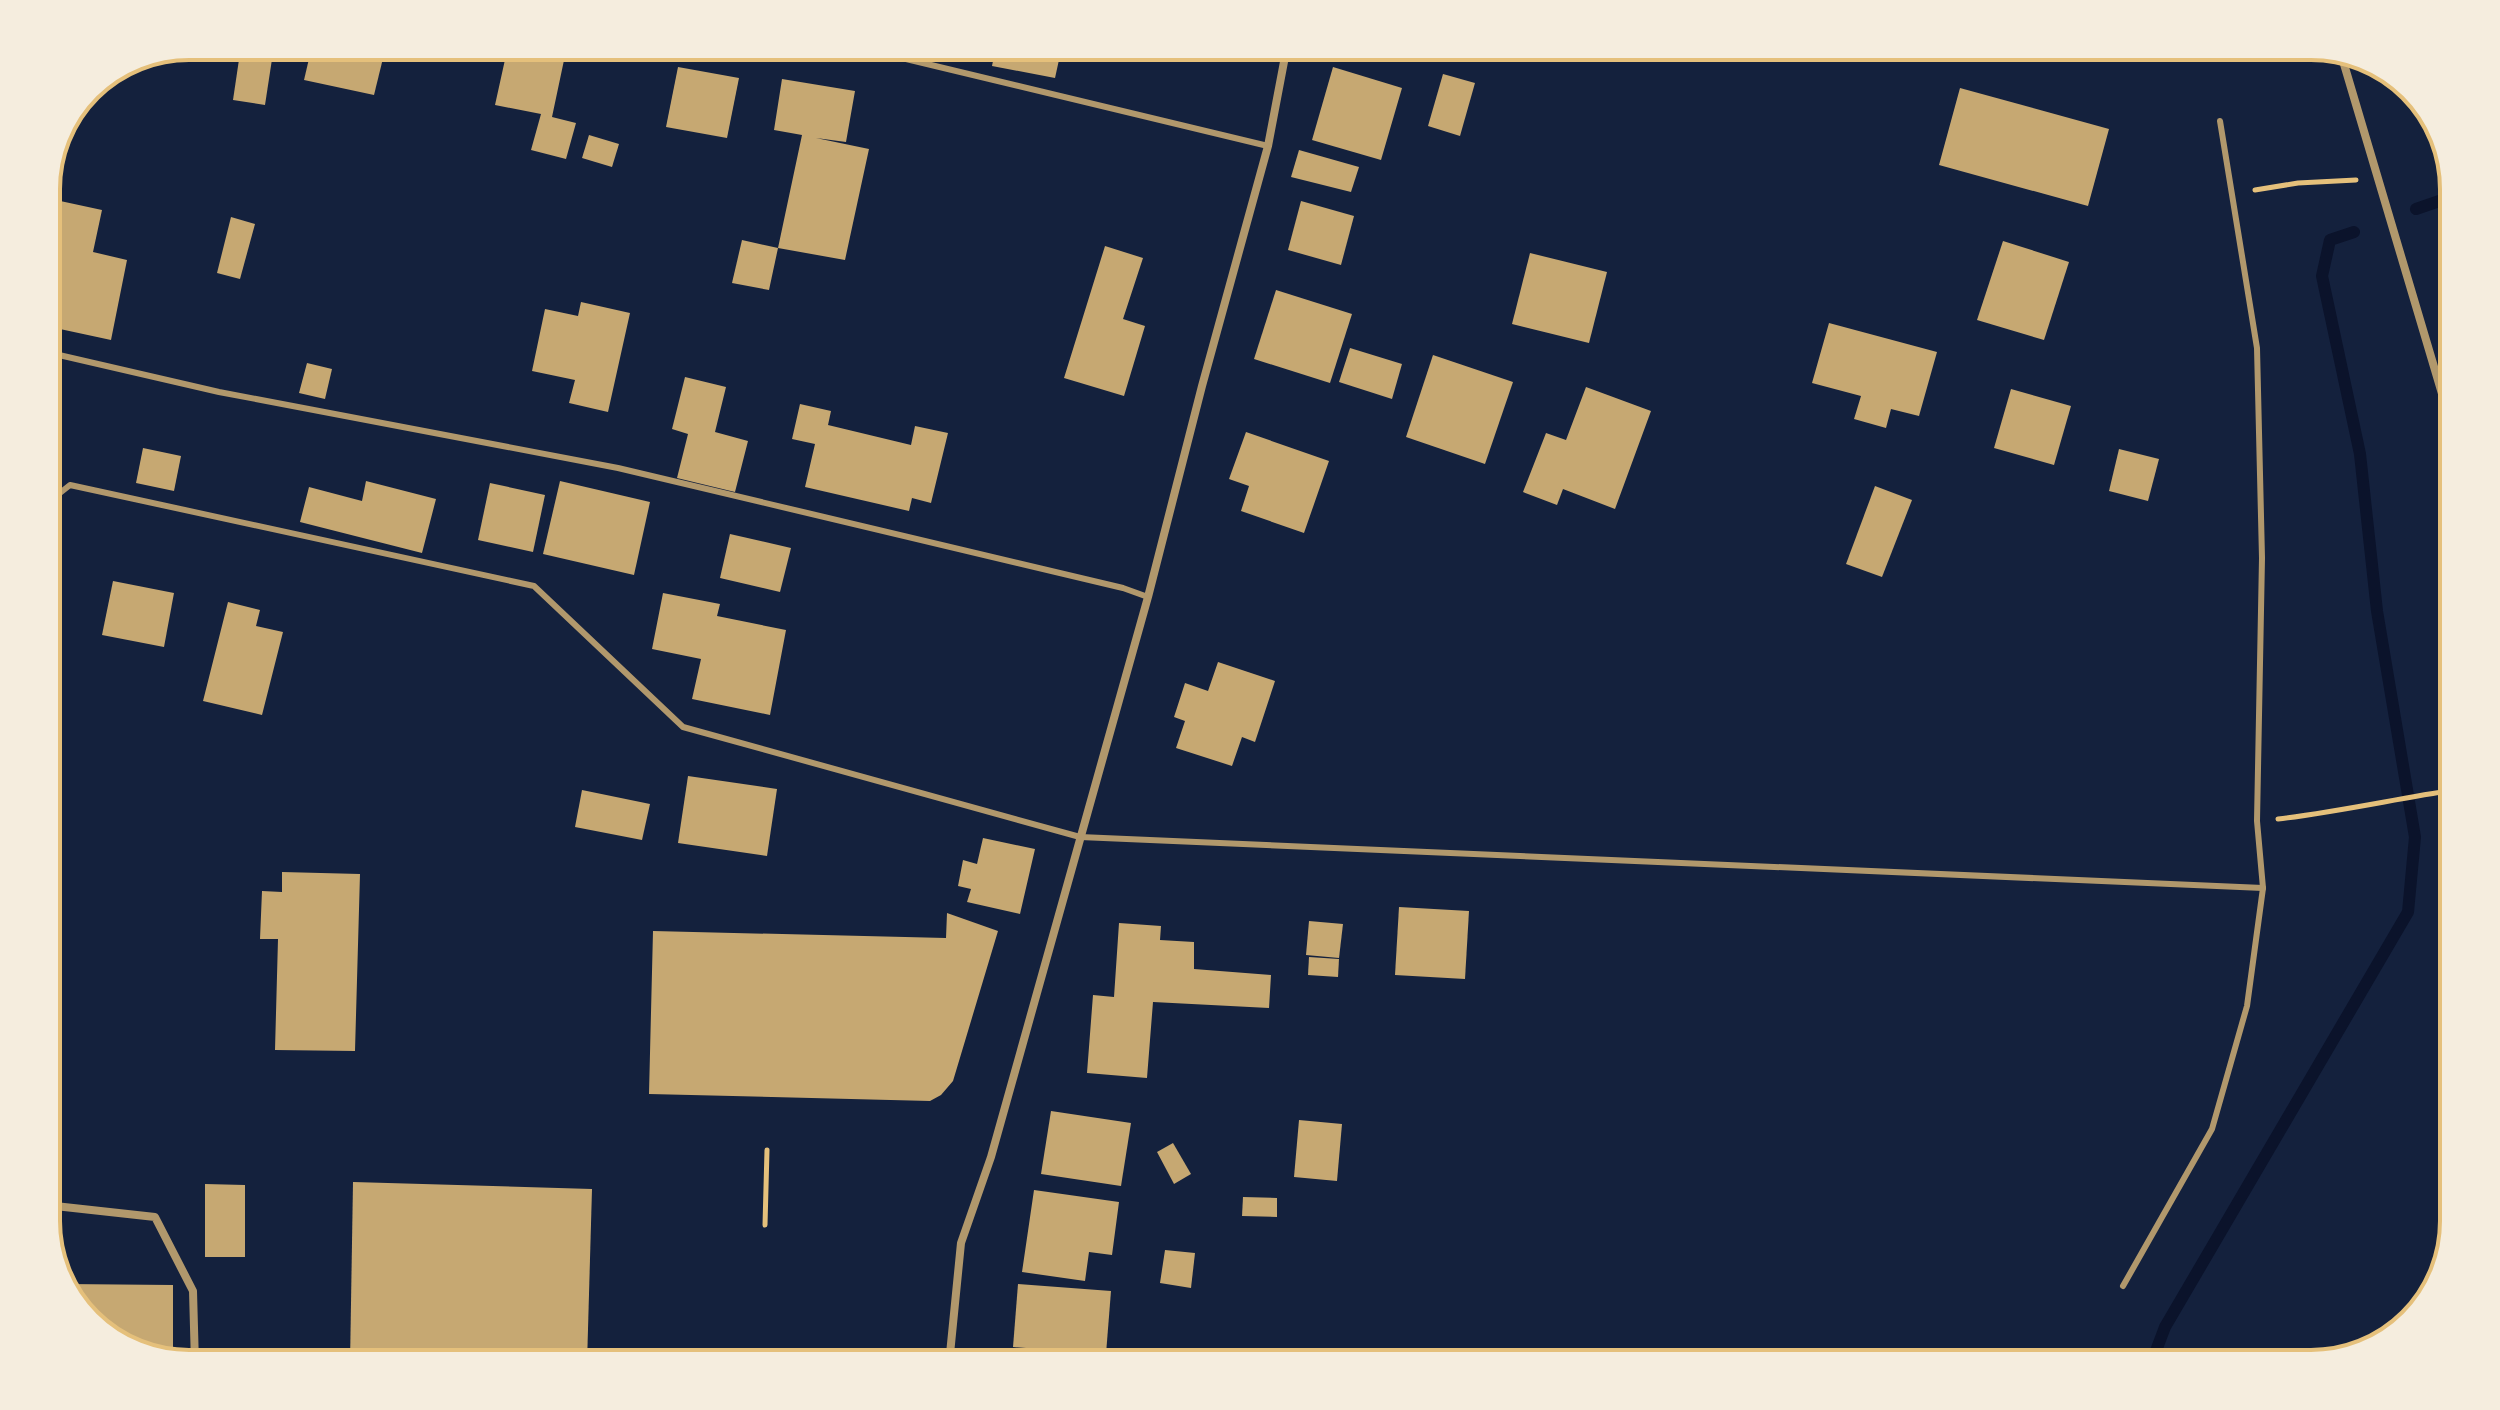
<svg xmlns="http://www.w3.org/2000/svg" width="2500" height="1410" font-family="'Nunito Sans',sans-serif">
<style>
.water{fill:#0b132b}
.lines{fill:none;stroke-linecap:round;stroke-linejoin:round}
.stream{stroke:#0b132b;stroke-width:12}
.building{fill:#c6a872}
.path{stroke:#e5c07b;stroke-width:5}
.service{stroke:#b1986c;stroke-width:6}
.minor{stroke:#b1986c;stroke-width:8}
.rim{fill:none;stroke:#e5c07b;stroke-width:4}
</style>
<rect width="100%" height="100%" fill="#14213d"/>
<path class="water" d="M2414,97L2435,117L2454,180V210Z"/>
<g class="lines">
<g class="stream">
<path d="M2416,209L2454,196"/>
<path d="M2151,1364L2165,1327L2408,912L2415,837L2377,611L2360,454L2322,276L2330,240L2354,232"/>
</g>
</g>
<g class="building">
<path d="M241,46H274L265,105L233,100Z"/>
<path d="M312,46H386L374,95L304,80Z"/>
<path d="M508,46H567L552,117L576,123L566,159L531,150L541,114L495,105Z"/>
<path d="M996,46H1062L1055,78L992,66Z"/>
<path d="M678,67L739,78L727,138L666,127Z"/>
<path d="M1333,67L1402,88L1381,160L1312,140Z"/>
<path d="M1443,74L1475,83L1460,136L1428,126Z"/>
<path d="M782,79L855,91L846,142L816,138L869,149L845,260L778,248L802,135L774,130Z"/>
<path d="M1960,88L2109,129L2088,206L1939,165Z"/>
<path d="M589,135L619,144L612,167L582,158Z"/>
<path d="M1299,150L1359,167L1351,192L1291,177Z"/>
<path d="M51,199L102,210L93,252L127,260L111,340L46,326V224Z"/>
<path d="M1301,201L1354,216L1341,265L1288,250Z"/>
<path d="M231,217L255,224L240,279L217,273Z"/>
<path d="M742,240L778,248L769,290L732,283Z"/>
<path d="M2003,241L2069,262L2044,340L1977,320Z"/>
<path d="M1105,246L1143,258L1123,319L1145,326L1124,396L1064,378Z"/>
<path d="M1530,253L1607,272L1589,343L1512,324Z"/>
<path d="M1276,290L1352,314L1330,383L1254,359Z"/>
<path d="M581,302L630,313L608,412L569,403L575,380L532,371L545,309L578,316Z"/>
<path d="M1829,323L1937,352L1919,416L1891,409L1886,428L1854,419L1861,396L1812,383Z"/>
<path d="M1350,348L1402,364L1392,399L1339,382Z"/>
<path d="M1433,355L1513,382L1485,464L1406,437Z"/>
<path d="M307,363L332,369L325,399L299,393Z"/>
<path d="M685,377L726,387L715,432L748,441L735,492L677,478L688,434L672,429Z"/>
<path d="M1586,387L1651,411L1615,509L1563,489L1557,505L1523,492L1546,433L1566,440Z"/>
<path d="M2011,389L2071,406L2054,465L1994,448Z"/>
<path d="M800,404L831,411L828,425L911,445L915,426L948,433L931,503L912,498L909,511L805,487L815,444L792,439Z"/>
<path d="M1246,432L1329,461L1304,533L1241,511L1249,486L1229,479Z"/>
<path d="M143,448L181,456L174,491L136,483Z"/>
<path d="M2119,449L2159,459L2148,501L2109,491Z"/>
<path d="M366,481L436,499L422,553L300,522L309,487L362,501Z"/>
<path d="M560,481L650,502L634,575L543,554Z"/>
<path d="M490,483L545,495L533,552L478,540Z"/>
<path d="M1875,486L1912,500L1882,577L1846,564Z"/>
<path d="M730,534L791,548L780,592L720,578Z"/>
<path d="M113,581L174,593L164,647L102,635Z"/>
<path d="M663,593L720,604L717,616L786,630L770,715L692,699L701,659L652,649Z"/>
<path d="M228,602L260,610L256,626L283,632L262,715L203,701Z"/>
<path d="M1218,662L1275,681L1255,742L1242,737L1232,766L1176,748L1185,721L1174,717L1185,683L1208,691Z"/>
<path d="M688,776L777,789L767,856L678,843Z"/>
<path d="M582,790L650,804L642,840L575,827Z"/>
<path d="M983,838L1035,849L1020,914L967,902L971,889L958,886L963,860L977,864Z"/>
<path d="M282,872L360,874L355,1051L275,1050L278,939H260L262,891L282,892Z"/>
<path d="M1399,907L1469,911L1465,979L1395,975Z"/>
<path d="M947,913L998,931L953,1081L941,1095L930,1101L649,1094L653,931L946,938Z"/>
<path d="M1309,921L1343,924L1339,958L1306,955Z"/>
<path d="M1119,923L1161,926L1160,940L1194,942V969L1271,975L1269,1008L1153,1002L1147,1078L1087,1073L1093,995L1114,997Z"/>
<path d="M1309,957L1339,959L1338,977L1308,975Z"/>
<path d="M1051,1111L1131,1123L1121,1186L1041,1174Z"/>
<path d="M1299,1120L1342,1124L1337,1181L1294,1177Z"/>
<path d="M1173,1143L1191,1174L1174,1184L1157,1152Z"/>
<path d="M353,1182L592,1189L587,1364H350Z"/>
<path d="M205,1184L245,1185V1257H205Z"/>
<path d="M1034,1190L1119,1202L1112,1255L1089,1252L1085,1281L1022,1272Z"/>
<path d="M1243,1197L1277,1198V1217L1242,1216Z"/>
<path d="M1165,1250L1195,1253L1191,1288L1160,1283Z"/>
<path d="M65,1284L173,1285V1360L118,1345L70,1300Z"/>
<path d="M1018,1284L1111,1291L1106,1354L1013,1347Z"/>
</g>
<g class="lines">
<g class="path">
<path d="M2255,190L2298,183L2356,180"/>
<path d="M2278,819C2337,812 2395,799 2454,790"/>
<path d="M765,1225L767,1150"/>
</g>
<g class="service">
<path d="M852,46L1268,146"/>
<path d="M46,352L219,392L618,468L1123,588L1148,597"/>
<path d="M46,504L70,485L534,586L683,727L1080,837L2263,888"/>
<path d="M2123,1286L2212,1129L2247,1006L2263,888L2257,821L2262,558L2257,348L2220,121"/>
</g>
<g class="minor">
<path d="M2341,54L2454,434"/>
<path d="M46,1205L155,1217L193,1291L195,1364"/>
<path d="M949,1364L961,1243L991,1157L1148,597L1202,386L1268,146L1287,46"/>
</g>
</g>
<path d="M0 0H2500V1410H0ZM189 60H2311A129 129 0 0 1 2440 189V1221A129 129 0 0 1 2311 1350H189A129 129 0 0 1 60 1221V189A129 129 0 0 1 189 60Z" fill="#f5edde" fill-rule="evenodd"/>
<path class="rim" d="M189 60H2311A129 129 0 0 1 2440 189V1221A129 129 0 0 1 2311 1350H189A129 129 0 0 1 60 1221V189A129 129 0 0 1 189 60Z"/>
</svg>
